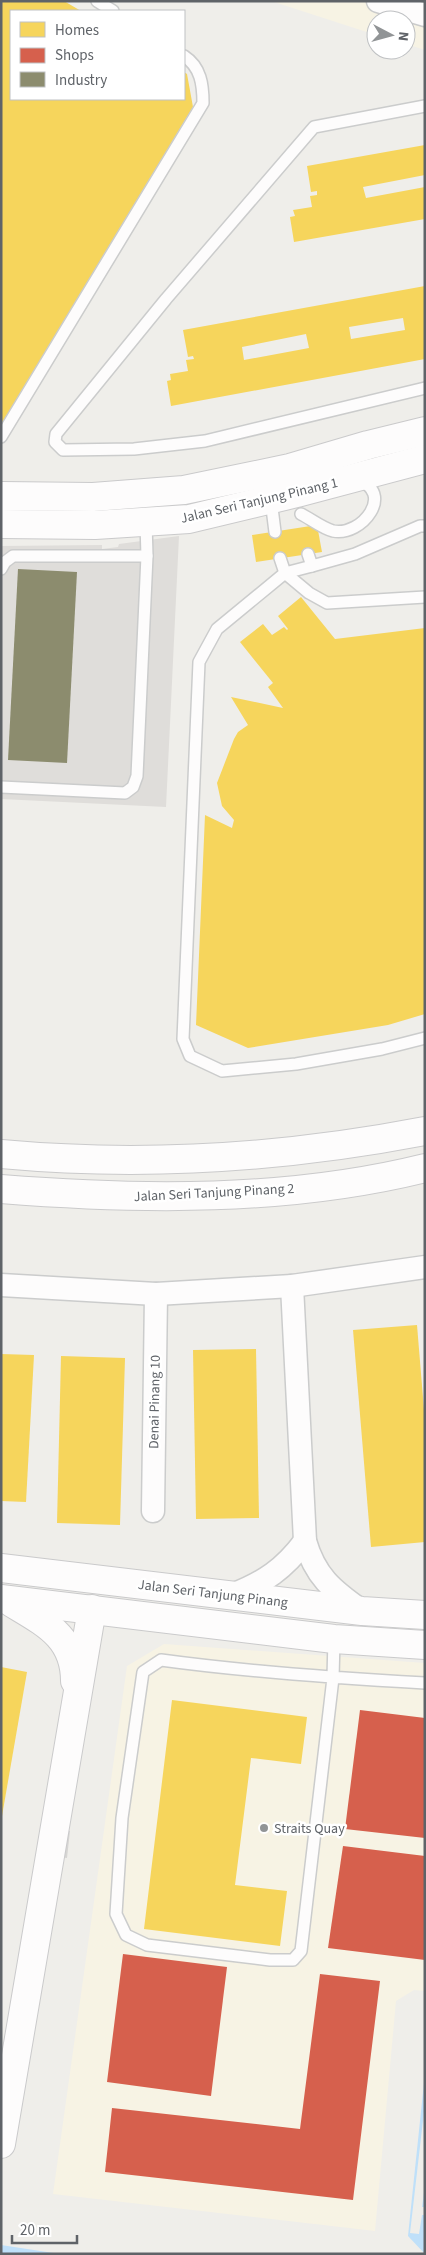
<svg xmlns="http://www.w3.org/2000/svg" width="426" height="2255" font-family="'Source Sans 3',sans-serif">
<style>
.commercial{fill:#f7f3e4}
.industrial{fill:#dfddda}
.water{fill:#bfe0f9}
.pier{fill:#efeeea}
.homes{fill:#f6d55c;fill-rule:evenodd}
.shops{fill:#d6604d}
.industry{fill:#8c8c6e}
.building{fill:#d6d5d3}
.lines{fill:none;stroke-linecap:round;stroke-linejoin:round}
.lane-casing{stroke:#cbcccc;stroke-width:14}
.street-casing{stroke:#cbcccc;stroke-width:25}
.secondary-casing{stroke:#cacacb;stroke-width:30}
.lane{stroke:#fdfcfc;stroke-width:11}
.street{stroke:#fdfcfc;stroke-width:22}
.secondary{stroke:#fdfcfc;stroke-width:28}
.poi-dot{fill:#919496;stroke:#fff;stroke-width:2}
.labels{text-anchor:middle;stroke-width:5;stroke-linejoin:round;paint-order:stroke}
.street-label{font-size:14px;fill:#5f6368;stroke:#fff}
.poi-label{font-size:14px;fill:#5f6368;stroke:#fff;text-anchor:start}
</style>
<rect width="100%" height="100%" fill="#efeeea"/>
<g class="commercial">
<path d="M271,1H425V50L406,44V20H376V35Z"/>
<path d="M164,1644L425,1663V1991L414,1990L396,2001L375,2231L53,2194L127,1666Z"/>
</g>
<path class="industrial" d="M179,536L166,807L1,799V546L102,545V549L118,547L119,544Z"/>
<g class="water">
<path d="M425,2073V2254L408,2236Z"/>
<path d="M1,2245L60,2254H1Z"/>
</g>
<path class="pier" d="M425,2103V2185L422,2207H425V2215H422L419,2234L410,2233Z"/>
<g class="homes">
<path d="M1,1H64L81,11H11V99H184V72L187,74L193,107L1,430Z"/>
<path d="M425,145V175L363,187L366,198L425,187V219L294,242L290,217L295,216L293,210L312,207L310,196L317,195V191L311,192L307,166Z"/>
<path d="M425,286V359L171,406L167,381L171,380L170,374L188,371L186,360L194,359L193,356L188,357L183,330ZM403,318L405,330L351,339L349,327ZM306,334L309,348L244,360L242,347Z"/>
<path d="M317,525L322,552L256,562L252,535Z"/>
<path d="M301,597L335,639L425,628V1014L388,1025L248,1048L196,1025L205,815L232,828L234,820L222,806L217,783L234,739L238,732L248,725L231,697L283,708L268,687L273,683L240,642L263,624L272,635L284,627L287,630L288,629L278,616Z"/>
<path d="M417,1325L425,1422V1542L371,1547L353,1330Z"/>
<path d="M256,1349L259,1518L196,1519L193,1350Z"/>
<path d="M1,1354L34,1355L26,1502L1,1501Z"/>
<path d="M61,1356L125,1358L120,1525L57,1523Z"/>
<path d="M1,1667L27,1672L2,1816H1Z"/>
<path d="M172,1700L307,1717L301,1764L251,1758L235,1885L287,1891L280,1946L144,1929Z"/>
</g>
<g class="shops">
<path d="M360,1710L425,1718V1838L345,1829Z"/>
<path d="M343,1846L425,1856V1960L328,1948Z"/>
<path d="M123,1954L227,1967L211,2096L107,2082Z"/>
<path d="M320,1974L380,1981L353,2200L105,2172L112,2108L300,2129Z"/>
</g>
<path class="industry" d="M18,569L77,572L67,763L8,760Z"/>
<path class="building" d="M62,1830L70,1831L67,1858L58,1857Z"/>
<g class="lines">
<defs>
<g id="lane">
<path d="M97,1L113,11"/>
<path d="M425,106L314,127L166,299L56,434L55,442L63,450L134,449L205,441L425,388"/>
<path d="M1,437L203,103C203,85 201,67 184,56"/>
<path d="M271,500L275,532"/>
<path d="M301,514C311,519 322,528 333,531C362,537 396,492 357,480"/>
<path d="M308,554L312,566L355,554L420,526H425"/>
<path d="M280,558L285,573L309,593L327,603L425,597"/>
<path d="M312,566L285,573L217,629L199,662L183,1039L190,1056L222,1071L296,1064L382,1049L425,1038"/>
<path d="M1,569L5,562L13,556H147"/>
<path d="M1,787L125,793L133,787L137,776L147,556L146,523"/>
<path d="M334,1639L333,1678L301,1951L293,1960H270L147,1945L126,1935L116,1914L122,1818L143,1672L161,1660C249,1672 336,1678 425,1683"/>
</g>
<g id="street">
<path d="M378,1L425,15"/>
<path d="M1,1285L156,1294L292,1286L425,1267"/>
<path d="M292,1286L305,1541C315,1576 332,1590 362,1611"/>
<path d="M153,1511L156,1294"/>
<path d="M232,1595C265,1582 284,1569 305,1541"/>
</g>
<g id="secondary">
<path d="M1,496L93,497L184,490L290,468L368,445L425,431"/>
<path d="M1,524L95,525L189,519L297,493L425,459"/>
<path d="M1,1154C143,1167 285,1158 425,1131"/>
<path d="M1,1189C140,1200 288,1202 425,1168"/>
<path d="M1,1568L362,1611L425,1615"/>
<path d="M1,1599L334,1639L425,1645"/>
<path d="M12,1603C45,1623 75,1637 75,1681"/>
<path d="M1,2144L92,1609"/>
</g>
</defs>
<use href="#lane" class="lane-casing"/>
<use href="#street" class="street-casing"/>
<use href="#secondary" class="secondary-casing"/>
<use href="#lane" class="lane"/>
<use href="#street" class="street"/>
<use href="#secondary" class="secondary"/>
</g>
<circle class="poi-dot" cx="264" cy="1828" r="5"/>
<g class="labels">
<g class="street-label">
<text transform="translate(259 500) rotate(-13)" y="5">Jalan Seri Tanjung Pinang 1</text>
<text transform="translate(214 1192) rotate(-3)" y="5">Jalan Seri Tanjung Pinang 2</text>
<text transform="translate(154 1402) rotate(-89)" y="5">Denai Pinang 10</text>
<text transform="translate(213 1593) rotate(7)" y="5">Jalan Seri Tanjung Pinang</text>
</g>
<g class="poi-label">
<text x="274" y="1833">Straits Quay</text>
</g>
</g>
<rect width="426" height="2255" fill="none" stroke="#5f6368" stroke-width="5"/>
<rect x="10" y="10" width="175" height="90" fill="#ffffff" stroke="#bfc1c3"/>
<rect x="20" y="22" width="25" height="15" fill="#f6d55c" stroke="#bfc1c3"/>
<text x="55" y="35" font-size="15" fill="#5f6368">Homes</text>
<rect x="20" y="48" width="25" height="15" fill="#d6604d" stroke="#bfc1c3"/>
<text x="55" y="60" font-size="15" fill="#5f6368">Shops</text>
<rect x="20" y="72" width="25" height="15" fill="#8c8c6e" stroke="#bfc1c3"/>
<text x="55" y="85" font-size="15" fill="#5f6368">Industry</text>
<g transform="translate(391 35) rotate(96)"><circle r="24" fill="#ffffff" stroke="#bfc1c3"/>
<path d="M0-4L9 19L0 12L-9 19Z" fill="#919496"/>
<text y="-8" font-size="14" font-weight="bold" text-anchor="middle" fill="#5f6368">N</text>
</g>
<path d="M12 2235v8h65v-8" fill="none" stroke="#5f6368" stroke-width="2.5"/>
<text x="20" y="2235" font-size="15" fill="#5f6368" stroke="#ffffff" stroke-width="4" paint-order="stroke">20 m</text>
</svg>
